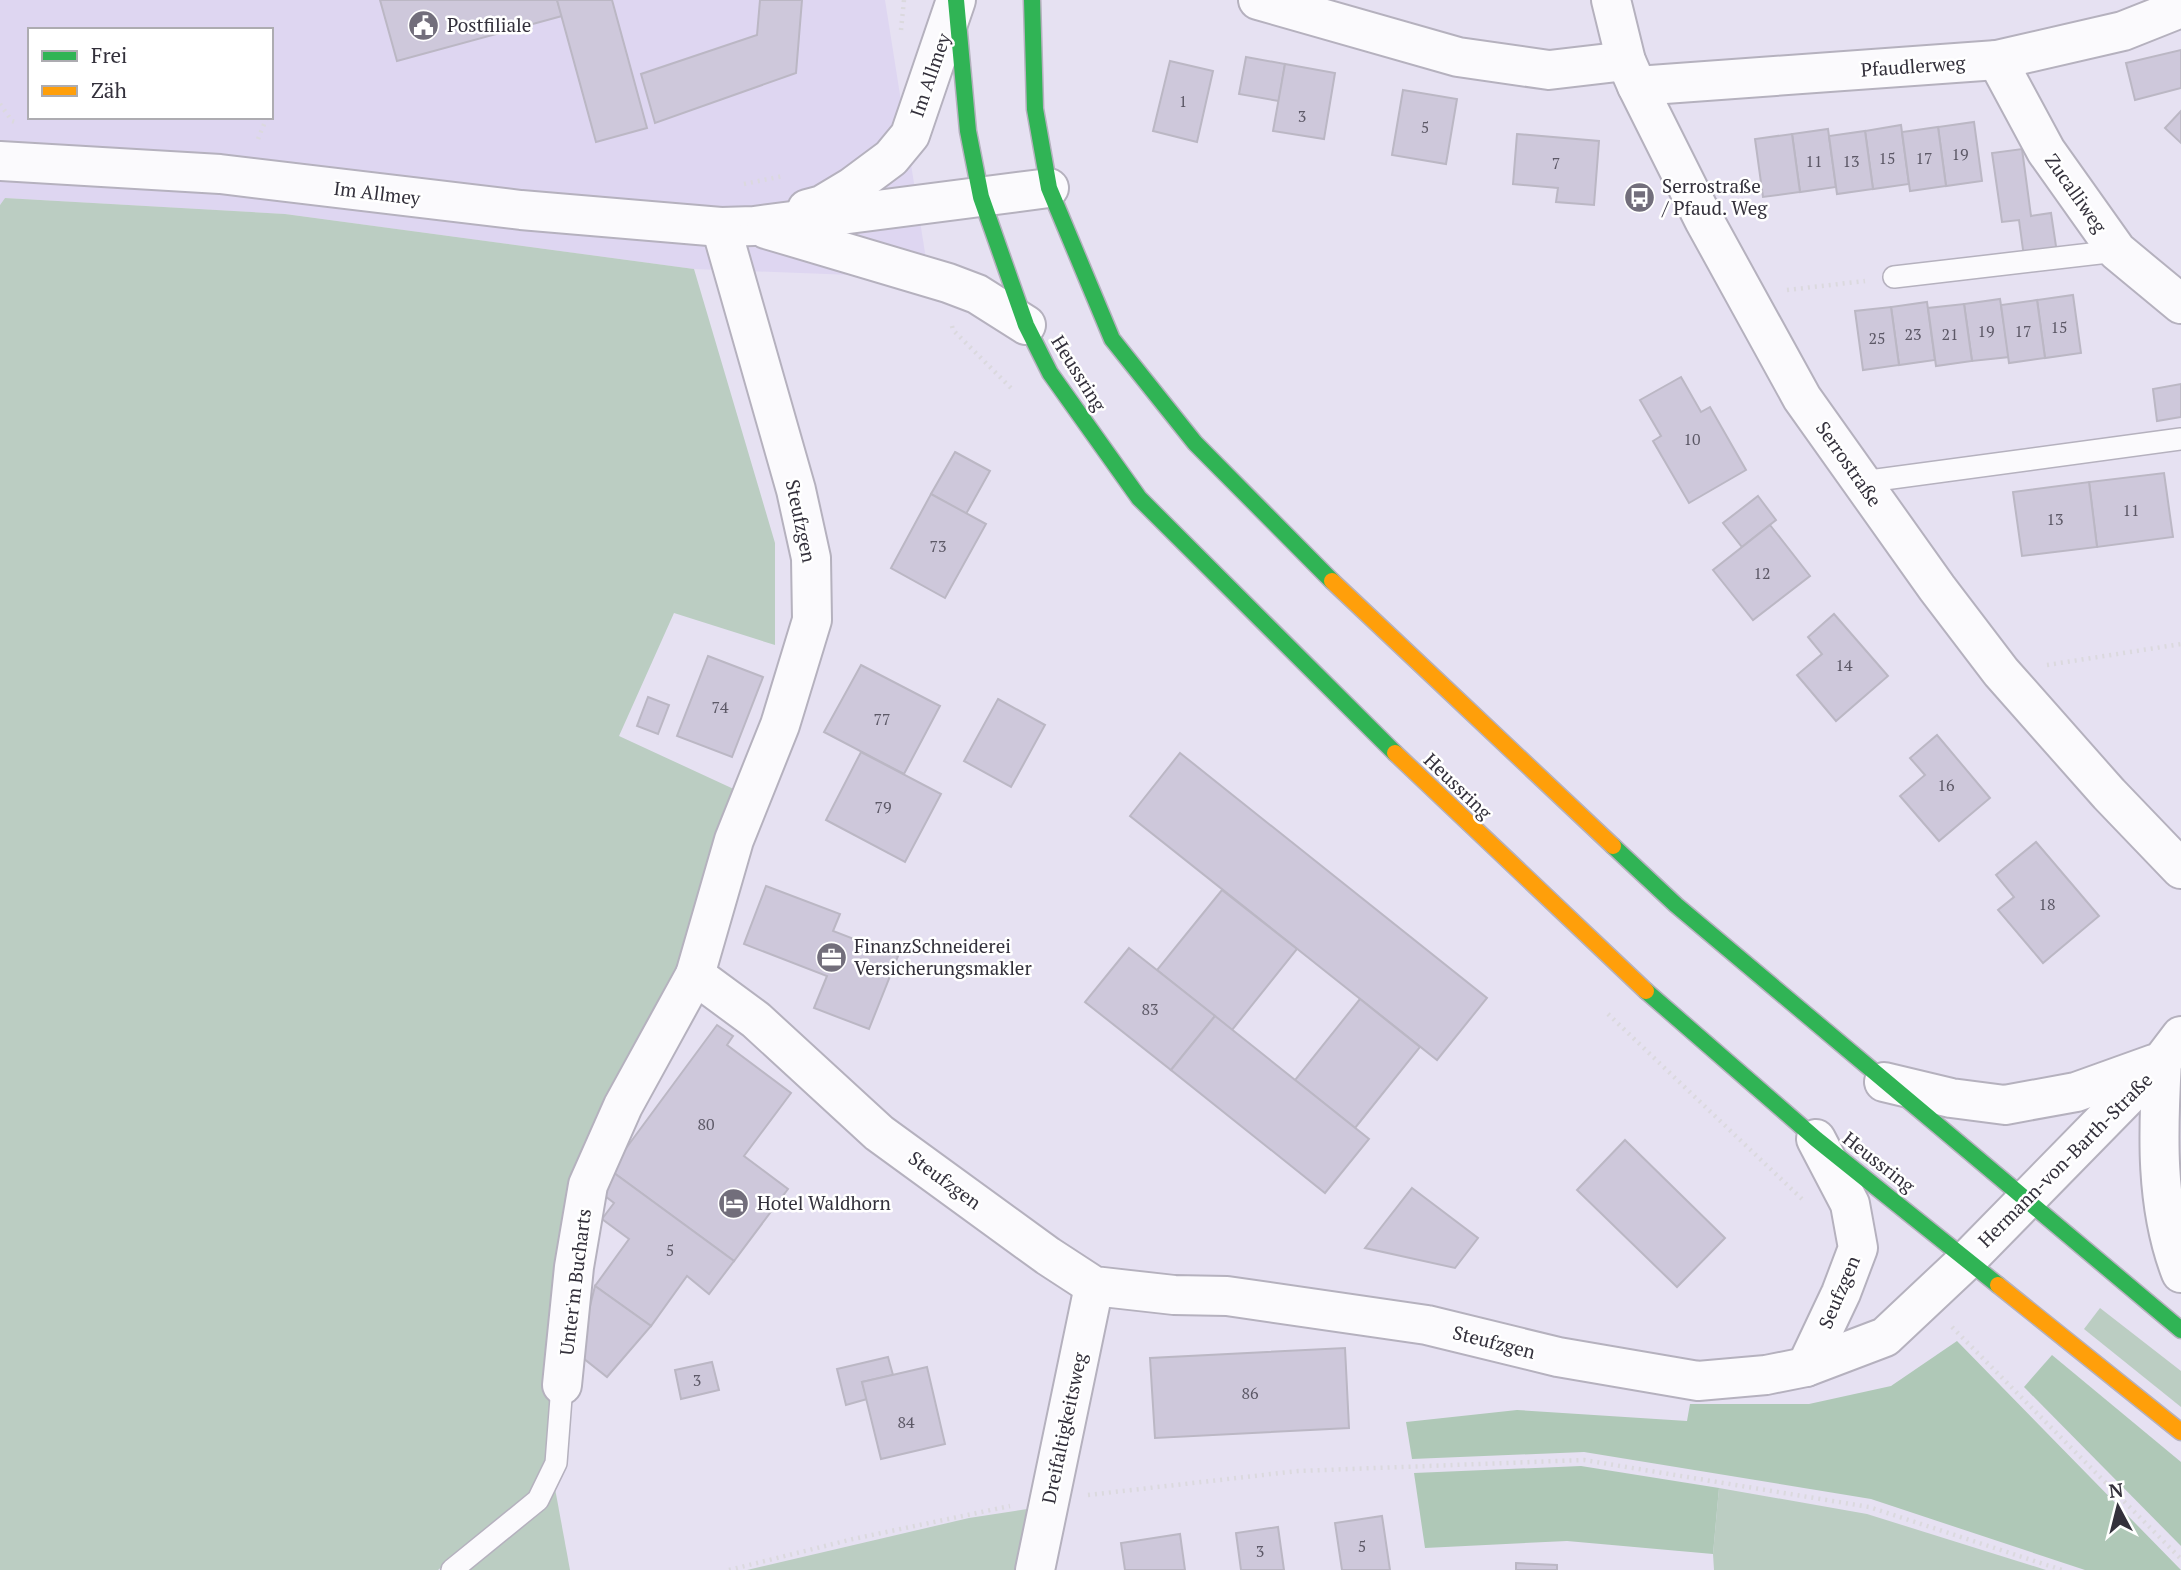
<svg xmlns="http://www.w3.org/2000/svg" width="2181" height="1570" font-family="'PT Serif',serif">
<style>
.built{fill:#ded6f1;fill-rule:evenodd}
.green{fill:#bbcdc2}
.forest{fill:#afc8b7}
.building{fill:#cec8db;stroke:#bbb7c4;stroke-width:2}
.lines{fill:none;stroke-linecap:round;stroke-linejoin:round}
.lane-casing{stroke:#b5b1be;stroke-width:24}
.street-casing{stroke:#b5b1be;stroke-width:42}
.fast-casing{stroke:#b5b1be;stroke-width:19}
.slow-casing{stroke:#b5b1be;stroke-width:19}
.path{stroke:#dbd9de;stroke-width:4.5;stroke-dasharray:2 5;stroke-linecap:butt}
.lane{stroke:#fbfafd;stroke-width:21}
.street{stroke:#fbfafd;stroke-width:38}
.fast{stroke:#30b455;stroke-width:16}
.slow{stroke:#ff9f0a;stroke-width:16}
.labels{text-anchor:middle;stroke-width:5;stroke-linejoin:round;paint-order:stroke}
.number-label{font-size:16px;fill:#5c5866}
.poi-label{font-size:19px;fill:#33303b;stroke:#fff;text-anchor:start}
.street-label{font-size:19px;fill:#33303b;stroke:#fff}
</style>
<rect width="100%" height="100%" fill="#e6e1f2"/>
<path class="built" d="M0,0H885L929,278L694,269L285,214L5,198L0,205ZM30,30H271V117H30Z"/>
<g class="green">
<path d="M5,198L285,214L694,269L775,543V645L674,613L619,736L738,791L685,968L616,1102L550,1458L531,1493L438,1570H0V205Z"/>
<path d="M2100,1308L2181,1371V1407L2084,1329Z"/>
<path d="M554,1483L570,1570H463Z"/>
<path d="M1719,1488L1867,1514L2046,1570H1714L1713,1554Z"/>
<path d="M1040,1507L1024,1570H747L969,1518Z"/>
</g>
<g class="forest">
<path d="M1957,1341L2181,1570H2085L1871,1499L1584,1452L1412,1459L1406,1422L1517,1410L1687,1421L1690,1404H1809L1891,1386Z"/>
<path d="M2052,1355L2181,1462V1546L2024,1387Z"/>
<path d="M1581,1466L1719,1488L1713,1554L1567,1541L1425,1548L1414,1473Z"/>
</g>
<g class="building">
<path d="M380,0H557L562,16L397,61Z"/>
<path d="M557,0H612L647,128L596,142Z"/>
<path d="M760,0H802L796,73L655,123L641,74L757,35Z"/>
<path d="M2181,50V88L2135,100L2126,63Z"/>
<path d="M1246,57L1285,64L1279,101L1239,94Z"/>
<path d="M1170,61L1213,71L1197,142L1153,131Z"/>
<path d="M1285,64L1335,73L1324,139L1273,131Z"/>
<path d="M1403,90L1457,99L1446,164L1392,155Z"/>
<path d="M2181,111V143L2165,128Z"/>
<path d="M1974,122L1982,181L1946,186L1938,127Z"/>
<path d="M1901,125L1909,184L1873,189L1865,131Z"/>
<path d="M1938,127L1946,186L1910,191L1902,132Z"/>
<path d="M1828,129L1836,187L1800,192L1792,134Z"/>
<path d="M1865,131L1873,189L1837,194L1829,136Z"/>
<path d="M1517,134L1599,141L1594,205L1556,202L1558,188L1513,184Z"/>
<path d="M1792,134L1800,192L1763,197L1755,139Z"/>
<path d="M2022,149L2031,216L2051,213L2057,253L2024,257L2019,220L2002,222L1992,153Z"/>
<path d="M2073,295L2081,353L2045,358L2037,300Z"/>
<path d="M2000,299L2009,357L1972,361L1964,304Z"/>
<path d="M2037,300L2045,358L2009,363L2001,305Z"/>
<path d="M1927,302L1935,360L1899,365L1891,307Z"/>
<path d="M1964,304L1972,361L1936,366L1928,308Z"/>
<path d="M1891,307L1899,365L1863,370L1855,311Z"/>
<path d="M1681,377L1701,412L1710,407L1746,470L1689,503L1653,441L1661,436L1640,400Z"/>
<path d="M2181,384V417L2157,421L2153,389Z"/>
<path d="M955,452L990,471L966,514L931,494Z"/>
<path d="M2164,473L2173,537L2097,547L2089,482Z"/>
<path d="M2089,482L2097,547L2022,556L2013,492Z"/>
<path d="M931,494L986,524L945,598L891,568Z"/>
<path d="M1758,496L1776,520L1742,547L1723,523Z"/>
<path d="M1770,525L1810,576L1753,620L1713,570Z"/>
<path d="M1834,614L1888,676L1836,721L1797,675L1822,654L1808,637Z"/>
<path d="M708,656L763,677L732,757L677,736Z"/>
<path d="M861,665L940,706L904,774L824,732Z"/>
<path d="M648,697L669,705L658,734L637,726Z"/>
<path d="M998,699L1045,725L1011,787L964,761Z"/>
<path d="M1937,735L1990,798L1939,841L1900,796L1925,775L1910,758Z"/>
<path d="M861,752L941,794L905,862L826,820Z"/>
<path d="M1180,753L1487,998L1437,1060L1130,816Z"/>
<path d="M2036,842L2099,916L2043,963L1998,910L2014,897L1996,875Z"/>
<path d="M766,886L840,914L833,931L898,956L869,1029L814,1008L827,976L744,944Z"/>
<path d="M1222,890L1297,949L1232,1030L1157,970Z"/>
<path d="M1129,948L1215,1016L1171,1070L1085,1002Z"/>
<path d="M1360,999L1420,1047L1355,1128L1295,1080Z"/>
<path d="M1215,1016L1369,1139L1325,1193L1171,1070Z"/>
<path d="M717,1025L733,1036L727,1045L791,1093L744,1156L788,1189L734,1261L610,1170Z"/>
<path d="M1625,1140L1725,1238L1677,1287L1577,1190Z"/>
<path d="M610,1170L734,1261L709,1294L687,1276L651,1326L595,1286L629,1239L602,1219L614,1203L596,1189Z"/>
<path d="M1412,1188L1478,1238L1455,1268L1365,1248Z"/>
<path d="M595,1286L651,1326L607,1377L578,1354Z"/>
<path d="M1345,1348L1349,1428L1155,1438L1150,1358Z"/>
<path d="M888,1357L893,1375L862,1382L867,1399L846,1405L837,1369Z"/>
<path d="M712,1362L719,1390L681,1399L675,1370Z"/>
<path d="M927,1367L945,1444L881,1459L862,1382Z"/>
<path d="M1382,1516L1390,1570H1342L1335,1523Z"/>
<path d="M1278,1527L1284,1570H1241L1236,1533Z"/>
<path d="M1180,1534L1185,1570H1125L1121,1543Z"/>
<path d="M1516,1563L1557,1565V1570H1516Z"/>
</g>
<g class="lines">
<defs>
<g id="lane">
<path d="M1894,277L2117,251"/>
<path d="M1862,482L2181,439"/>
<path d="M452,1570L538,1500L556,1463L562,1385"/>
</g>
<g id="street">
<path d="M1258,0L1458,57L1549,70L1626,61"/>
<path d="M1611,0L1626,61L1637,86L1704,220L1802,398L1937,588L2001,672L2109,794L2181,869"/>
<path d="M1997,60L2046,151L2117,251L2181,304"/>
<path d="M1637,86L1997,60L2123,31L2181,8"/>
<path d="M0,161L220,174L521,210L721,227L754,226L1049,188"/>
<path d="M807,209L822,205L852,187L891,158L910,135L956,0"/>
<path d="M721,227L796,490L811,558L812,620L780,725L734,840L695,975L756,1020L879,1133L1048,1256L1094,1286L1174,1295L1227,1296L1427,1325L1558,1357L1698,1381L1766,1375L1806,1367L1885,1337L1968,1259L2162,1061L2181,1036"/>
<path d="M766,229L948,283L977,294L1026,325"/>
<path d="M2162,1061C2158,1132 2155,1206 2181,1273"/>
<path d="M1884,1082L1951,1098L2005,1105L2076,1092L2154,1064"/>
<path d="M1806,1367L1841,1293L1858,1248L1850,1204L1816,1139"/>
<path d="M562,1385L574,1267L588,1185L623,1106L695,975"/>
<path d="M1035,1570L1094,1286"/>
</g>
<g id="fast">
<path d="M956,0L968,131L981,197L1026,325L1050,373L1139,498L1395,753"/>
<path d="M1032,0L1035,109L1049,188L1112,339L1195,443L1332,581"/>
<path d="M1613,846L1676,905L2181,1330"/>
<path d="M1646,991L1816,1139L1998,1285"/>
</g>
<g id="slow">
<path d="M1332,581L1613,846"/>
<path d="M1395,753L1646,991"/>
<path d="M1998,1285L2181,1432"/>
</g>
</defs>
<use href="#lane" class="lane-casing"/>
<use href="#street" class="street-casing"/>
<use href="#fast" class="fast-casing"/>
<use href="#slow" class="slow-casing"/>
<g class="path">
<path d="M901,30L904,0"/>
<path d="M0,104L12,121L15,122"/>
<path d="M271,107L272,105"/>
<path d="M258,139L267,117"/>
<path d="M744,184L783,176"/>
<path d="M1787,290L1865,281"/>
<path d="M952,326L953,330L1011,388"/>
<path d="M2047,665L2181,644"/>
<path d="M1608,1014L1802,1199"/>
<path d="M1952,1327L2181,1559"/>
<path d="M1088,1495L1298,1471L1584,1460L1869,1507L2062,1570"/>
<path d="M729,1570L853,1539L1010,1506"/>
</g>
<use href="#lane" class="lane"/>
<use href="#street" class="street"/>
<use href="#fast" class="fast"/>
<use href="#slow" class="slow"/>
</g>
<defs>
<symbol id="civic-disc" viewBox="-11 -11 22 22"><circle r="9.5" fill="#726e7b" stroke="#fff"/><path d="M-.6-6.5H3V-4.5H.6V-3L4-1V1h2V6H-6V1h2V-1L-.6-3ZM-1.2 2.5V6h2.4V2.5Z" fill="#fff"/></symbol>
<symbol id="bus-disc" viewBox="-11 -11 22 22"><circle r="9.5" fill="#726e7b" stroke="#fff"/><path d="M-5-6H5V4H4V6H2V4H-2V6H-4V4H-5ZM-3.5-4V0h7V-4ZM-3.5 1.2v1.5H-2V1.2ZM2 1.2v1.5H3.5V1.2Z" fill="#fff"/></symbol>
<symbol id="office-disc" viewBox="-11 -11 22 22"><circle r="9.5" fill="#726e7b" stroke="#fff"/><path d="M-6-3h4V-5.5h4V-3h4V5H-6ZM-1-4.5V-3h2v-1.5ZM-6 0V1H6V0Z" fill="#fff"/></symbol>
<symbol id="hotel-disc" viewBox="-11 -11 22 22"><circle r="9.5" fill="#726e7b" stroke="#fff"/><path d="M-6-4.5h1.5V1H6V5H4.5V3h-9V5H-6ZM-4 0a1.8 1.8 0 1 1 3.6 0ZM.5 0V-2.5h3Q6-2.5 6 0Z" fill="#fff"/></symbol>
</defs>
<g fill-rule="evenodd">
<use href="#civic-disc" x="406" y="8" width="35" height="35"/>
<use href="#bus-disc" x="1622" y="180" width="35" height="35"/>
<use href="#office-disc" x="814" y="940" width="35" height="35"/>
<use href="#hotel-disc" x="716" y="1186" width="35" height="35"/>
</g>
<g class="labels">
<g class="number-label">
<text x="1183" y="107">1</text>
<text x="1302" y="122">3</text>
<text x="1425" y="133">5</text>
<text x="1960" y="160">19</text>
<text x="1887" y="164">15</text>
<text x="1924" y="164">17</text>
<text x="1814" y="167">11</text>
<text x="1851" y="167">13</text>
<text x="1556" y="169">7</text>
<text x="2059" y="333">15</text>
<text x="1986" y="337">19</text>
<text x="2023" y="337">17</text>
<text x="1913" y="340">23</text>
<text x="1950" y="340">21</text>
<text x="1877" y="344">25</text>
<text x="1692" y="445">10</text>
<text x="2131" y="516">11</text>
<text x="2055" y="525">13</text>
<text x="938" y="552">73</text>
<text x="1762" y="579">12</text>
<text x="1844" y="671">14</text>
<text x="720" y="713">74</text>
<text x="882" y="725">77</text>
<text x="1946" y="791">16</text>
<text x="883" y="813">79</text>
<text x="2047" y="910">18</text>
<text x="1150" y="1015">83</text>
<text x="706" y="1130">80</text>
<text x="670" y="1256">5</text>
<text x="697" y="1386">3</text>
<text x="1250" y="1399">86</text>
<text x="906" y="1428">84</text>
<text x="1362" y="1552">5</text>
<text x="1260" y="1557">3</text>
</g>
<g class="poi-label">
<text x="447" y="32">Postfiliale</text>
<text x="1662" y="193">Serrostraße<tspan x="1662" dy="22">/ Pfaud. Weg</tspan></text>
<text x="854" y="953">FinanzSchneiderei<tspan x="854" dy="22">Versicherungsmakler</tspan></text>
<text x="757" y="1210">Hotel Waldhorn</text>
</g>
<g class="street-label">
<text transform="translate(1913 66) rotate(-4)" y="7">Pfaudlerweg</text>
<text transform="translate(930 75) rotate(-71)" y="7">Im Allmey</text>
<text transform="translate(377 193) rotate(7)" y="7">Im Allmey</text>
<text transform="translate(2076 193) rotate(55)" y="7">Zucalliweg</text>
<text transform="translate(1079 373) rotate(58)" y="7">Heussring</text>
<text transform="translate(1849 464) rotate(55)" y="7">Serrostraße</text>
<text transform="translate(801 521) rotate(78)" y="7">Steufzgen</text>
<text transform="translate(1458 786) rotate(44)" y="7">Heussring</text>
<text transform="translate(2065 1160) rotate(-45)" y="7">Hermann-von-Barth-Straße</text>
<text transform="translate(1879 1162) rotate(38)" y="7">Heussring</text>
<text transform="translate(945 1180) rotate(36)" y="7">Steufzgen</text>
<text transform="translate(575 1282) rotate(-83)" y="7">Unter'm Bucharts</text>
<text transform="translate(1839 1292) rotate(-67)" y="7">Seufzgen</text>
<text transform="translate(1494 1342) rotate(14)" y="7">Steufzgen</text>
<text transform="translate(1064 1428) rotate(-78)" y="7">Dreifaltigkeitsweg</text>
</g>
</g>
<rect x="28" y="28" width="245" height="91" fill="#ffffff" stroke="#adacb1" stroke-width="2"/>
<rect x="42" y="51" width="35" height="10" fill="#30b455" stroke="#adacb1" stroke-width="2"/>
<text x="91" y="63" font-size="21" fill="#33303b">Frei</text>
<rect x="42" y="86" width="35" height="10" fill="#ff9f0a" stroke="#adacb1" stroke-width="2"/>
<text x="91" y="98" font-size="21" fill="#33303b">Zäh</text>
<g transform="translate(2118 1507) rotate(353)" stroke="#ffffff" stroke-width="5" paint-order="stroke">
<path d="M0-5L12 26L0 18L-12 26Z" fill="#33303b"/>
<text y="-10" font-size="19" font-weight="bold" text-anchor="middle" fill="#33303b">N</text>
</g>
</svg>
